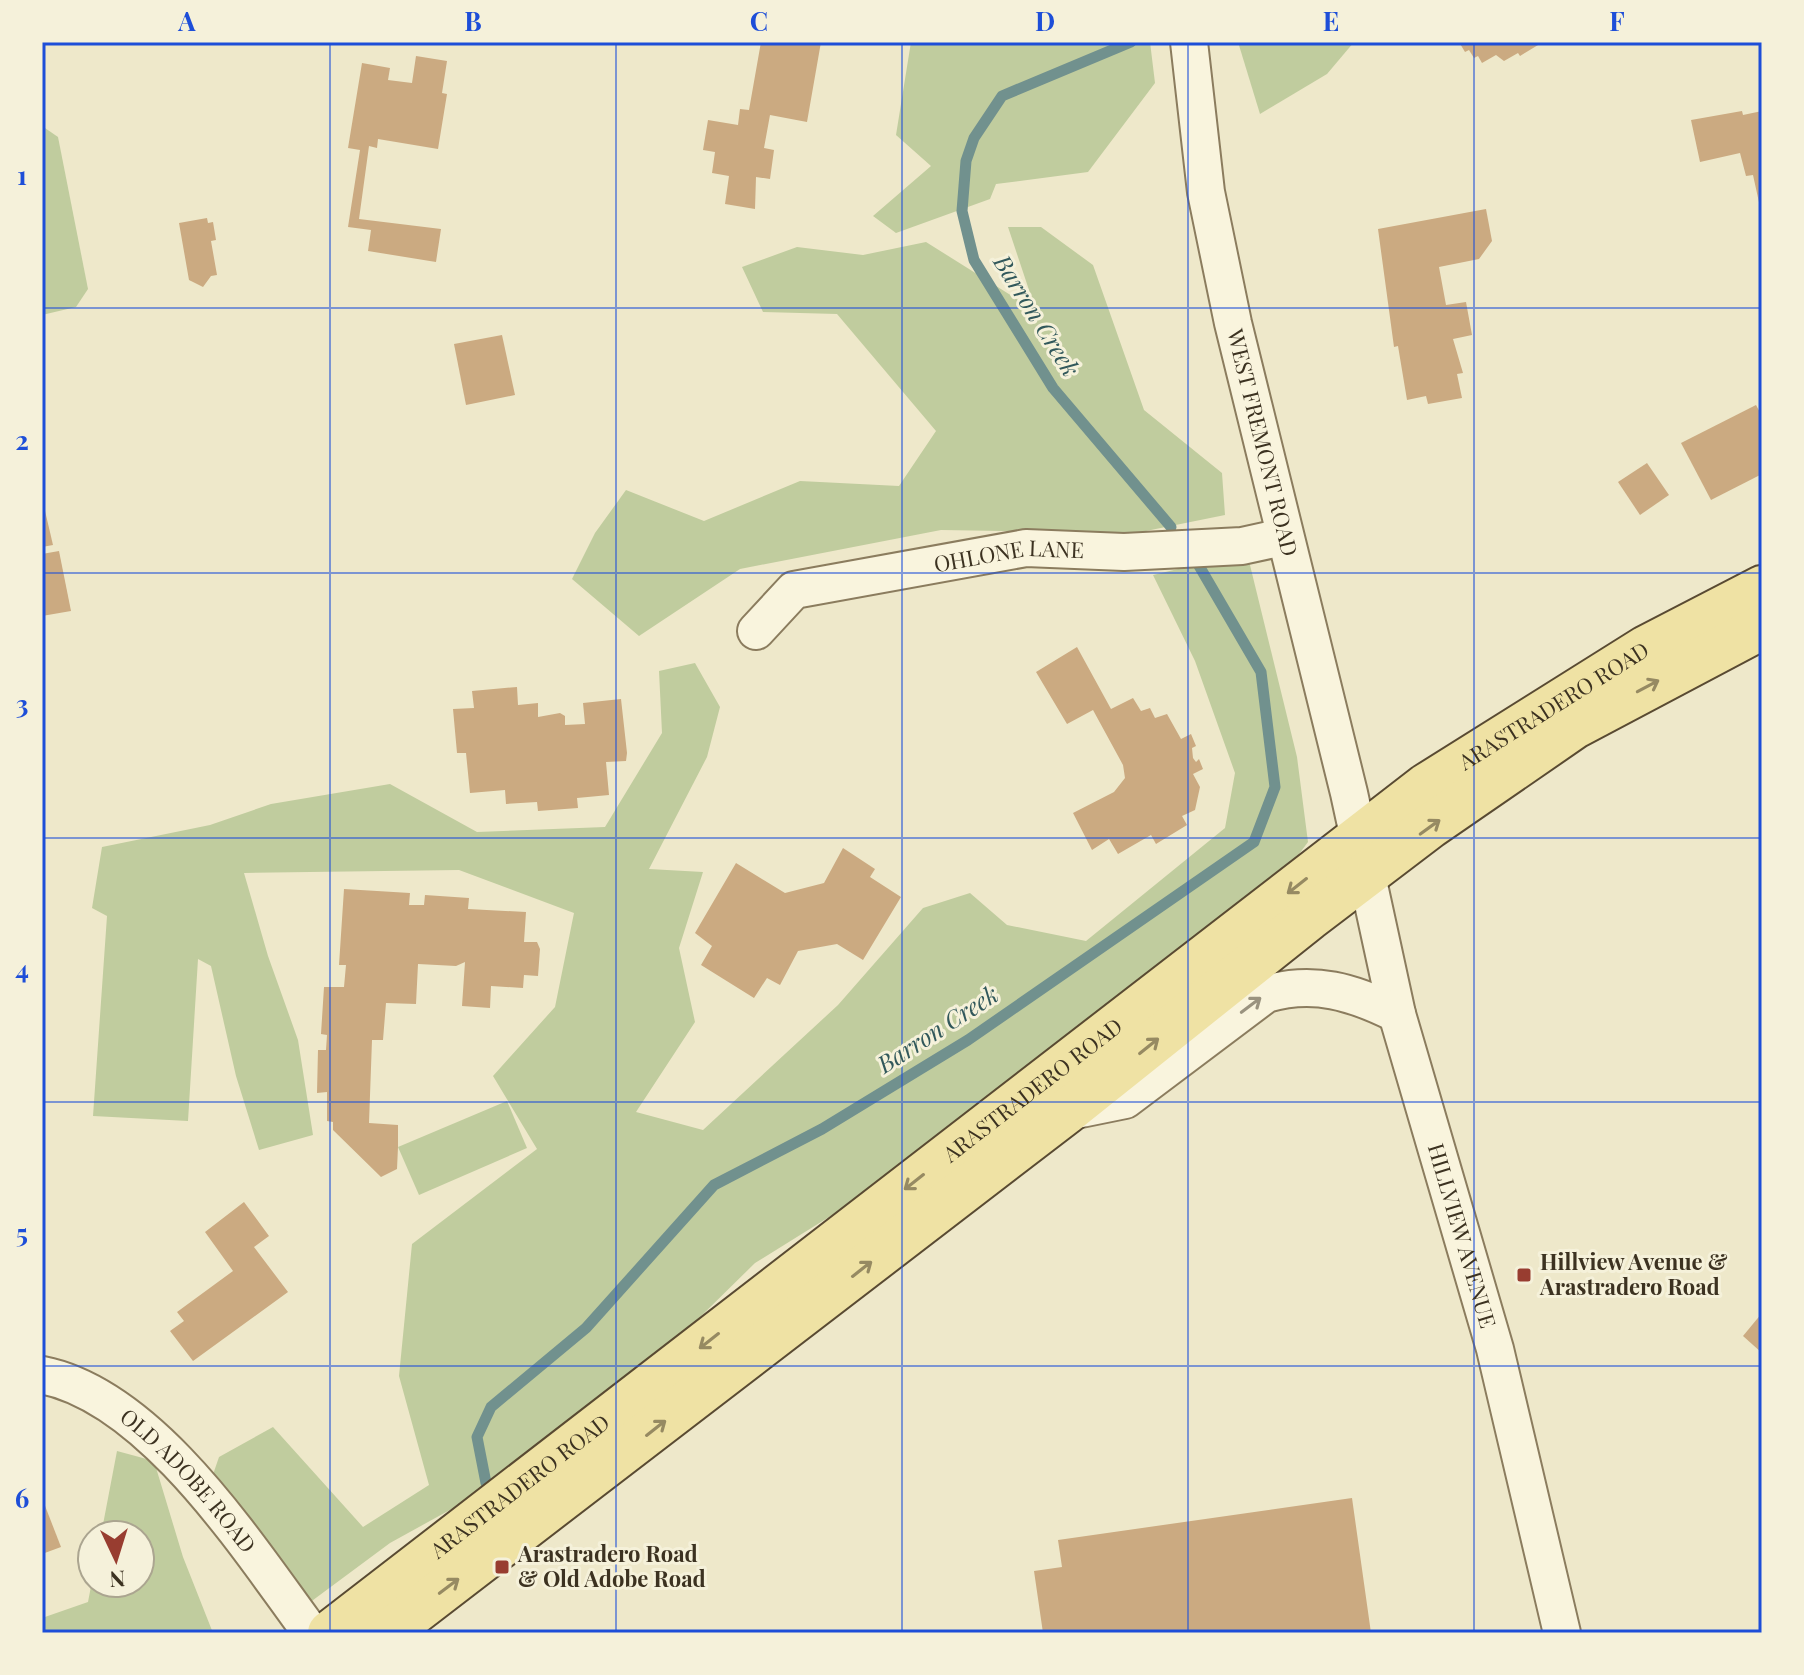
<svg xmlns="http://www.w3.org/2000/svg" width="1804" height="1675" font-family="'Playfair Display',serif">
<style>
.green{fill:#c0cc9e}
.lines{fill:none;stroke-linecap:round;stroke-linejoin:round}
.stream{stroke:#71918e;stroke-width:11}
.building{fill:#cbaa81}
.minor-casing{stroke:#8b7c5e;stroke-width:40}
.major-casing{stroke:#594a32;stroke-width:48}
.minor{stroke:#f9f4dd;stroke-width:36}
.major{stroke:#efe2a4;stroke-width:44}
.oneway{stroke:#968a62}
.oneway2{stroke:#9a937f}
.grid{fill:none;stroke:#1d4ed8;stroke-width:2;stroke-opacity:0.55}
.poi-dot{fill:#983d30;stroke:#f5f1da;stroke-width:3}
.labels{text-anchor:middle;stroke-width:6;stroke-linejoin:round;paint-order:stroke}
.street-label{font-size:22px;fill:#3c3221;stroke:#f5f1da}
.poi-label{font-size:22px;font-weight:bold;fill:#3c3221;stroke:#f5f1da;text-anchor:start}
.water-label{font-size:24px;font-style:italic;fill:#31585b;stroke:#f5f1da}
.neatline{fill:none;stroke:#1d4ed8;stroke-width:3}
.grid-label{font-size:26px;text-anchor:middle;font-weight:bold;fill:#1d4ed8}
</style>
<rect width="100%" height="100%" fill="#eee8ca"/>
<g class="green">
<path d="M911,42H1150L1155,83L1088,172L996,184L990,199L896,233L873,216L931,166L896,135Z"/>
<path d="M1238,42H1354L1327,74L1260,114Z"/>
<path d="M42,126L58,137L88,289L76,307L42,315Z"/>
<path d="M1008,227H1041L1093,265L1144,410L1222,473L1225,515L1136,533L941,530L740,569L639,636L572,579L595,533L626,490L704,521L800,481L899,486L936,431L837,314L763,312L742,267L797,247L863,255L926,242L1036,311Z"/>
<path d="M1224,558L1249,561L1297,757L1308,842L1245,926L983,1121L755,1263L573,1442L390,1543L301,1609L207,1492L219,1457L273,1427L363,1527L429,1485L399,1376L412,1244L537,1149L493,1076L555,1007L574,913L459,870L244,873L268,956L298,1040L313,1135L259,1150L236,1076L211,966L198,959L188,1121L93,1116L107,916L92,908L102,847L210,825L271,804L390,784L477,832L605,827L662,733L659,671L695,663L720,707L707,757L649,869L703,872L679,948L695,1022L636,1112L703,1130L838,1005L923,908L970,893L1007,925L1086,941L1225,828L1235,773L1195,661L1153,575Z"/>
<path d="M507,1101L527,1148L419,1195L398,1147Z"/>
<path d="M117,1451L154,1461L183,1557L213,1633H42V1618L88,1602L92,1581L140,1583V1535H101Z"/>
</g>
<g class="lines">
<g class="stream">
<path d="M1131,42L1002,96L974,138L966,161L962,211L974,260L1053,388L1171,527"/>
<path d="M486,1483L477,1437L491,1407L586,1328L714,1185L822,1129L968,1040L1254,842L1275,787L1261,672L1198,564"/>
</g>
</g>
<g class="building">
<path d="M761,42H821L807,122L770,115L764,148L774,150L770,179L756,177L755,209L725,204L729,176L712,173L715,152L703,150L708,120L738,125L740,109L749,110Z"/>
<path d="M1459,42H1543L1520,56L1518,53L1504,61L1496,55L1482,63L1478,56L1474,58L1469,50L1465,52Z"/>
<path d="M416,56L447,61L442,93L447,94L438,149L378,139L377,148L369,146L359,219L441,229L436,262L368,251L371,230L348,227L360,150L348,148L362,63L390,68L388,80L412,83Z"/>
<path d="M1742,111L1743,115L1762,111V216L1753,175L1746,176L1740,153L1700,162L1691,120Z"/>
<path d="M1486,209L1492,241L1479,259L1439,267L1446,305L1466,302L1472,335L1453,339L1463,373L1457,374L1462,398L1428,404L1426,396L1407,400L1398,346L1394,347L1378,229Z"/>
<path d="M207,218L208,223L213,222L216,240L211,241L217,275L211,276L203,287L189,280L179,223Z"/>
<path d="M502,335L515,395L466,405L454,344Z"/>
<path d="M1756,405L1762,416V474L1711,500L1681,443Z"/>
<path d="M1647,463L1669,495L1640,515L1618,482Z"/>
<path d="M42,498L53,545L42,547Z"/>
<path d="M59,551L71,611L42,616V554Z"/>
<path d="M1077,647L1111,709L1133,698L1141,711L1150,708L1155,718L1167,714L1181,739L1191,734L1196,746L1192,748L1193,758L1196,762L1199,759L1203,769L1193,774L1200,787L1195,810L1182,816L1187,825L1156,844L1151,835L1118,854L1109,839L1092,850L1073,813L1114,792L1125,778L1123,765L1093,710L1067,724L1036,672Z"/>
<path d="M517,687L518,705L538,703V717L560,713L565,716V725L585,724L583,703L621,699L627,753L626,761L606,762L609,795L577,798L578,808L538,811L537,802L506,804L505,790L470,793L466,753H457L453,709L474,708L472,691Z"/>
<path d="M843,848L875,869L870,877L901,897L863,960L837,944L798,951L780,985L767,978L754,998L701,965L712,946L695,933L736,863L785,893L824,883Z"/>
<path d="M344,889L410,893L409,905H424L425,895L469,898L468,909L526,912L524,942H537L540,949L538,976L524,975L523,988L491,986L490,1008L462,1006L465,962L456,966L418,964L416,1004L386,1003L383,1040H372L369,1123L398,1125V1147L397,1169L381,1177L333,1130V1122L327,1121V1092L317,1093L318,1050H326L327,1035L321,1034L324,987H344L346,965H339Z"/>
<path d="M244,1202L269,1236L254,1247L288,1292L193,1361L170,1331L184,1321L177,1312L233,1271L205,1232Z"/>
<path d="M1762,1313V1353L1743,1336Z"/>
<path d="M42,1498L61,1547L42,1554Z"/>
<path d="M1352,1498L1371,1633H1043L1034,1571L1062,1567L1058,1540Z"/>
</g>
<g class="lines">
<defs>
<g id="minor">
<path id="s1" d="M1189,42L1206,192L1233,323L1349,793L1397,1014L1495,1349L1562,1633"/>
<path id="s2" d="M756,631L794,590L1026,548L1124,552L1242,546L1283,537"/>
<path d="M1066,1112L1125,1100L1266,994C1314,980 1353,992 1397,1014"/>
<path id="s3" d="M42,1375C149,1396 243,1540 304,1623"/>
</g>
<g id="major">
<path id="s4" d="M330,1633L1426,786L1646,648L1762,588"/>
<path d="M387,1633L1066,1112L1309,918L1430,826L1575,726L1762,627"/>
</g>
</defs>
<use href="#minor" class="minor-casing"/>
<use href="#major" class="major-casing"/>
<use href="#minor" class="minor"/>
<use href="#major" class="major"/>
</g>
<defs><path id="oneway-shaft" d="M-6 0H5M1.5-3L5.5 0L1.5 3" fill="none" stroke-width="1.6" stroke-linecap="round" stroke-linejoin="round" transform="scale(2)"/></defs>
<g class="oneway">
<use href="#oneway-shaft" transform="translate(1648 686) rotate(-28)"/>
<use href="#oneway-shaft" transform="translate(1430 827) rotate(-36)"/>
<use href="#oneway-shaft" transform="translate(1297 886) rotate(142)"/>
<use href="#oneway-shaft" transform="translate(1149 1046) rotate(-39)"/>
<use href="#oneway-shaft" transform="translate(914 1182) rotate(142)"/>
<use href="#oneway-shaft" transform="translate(862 1269) rotate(-38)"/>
<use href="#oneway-shaft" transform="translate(709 1341) rotate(142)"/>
<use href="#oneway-shaft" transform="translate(656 1428) rotate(-38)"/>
<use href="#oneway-shaft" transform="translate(449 1586) rotate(-37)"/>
</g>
<use class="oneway2" href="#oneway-shaft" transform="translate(1251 1005) rotate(-37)"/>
<path class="grid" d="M330,42V1633M616,42V1633M902,42V1633M1188,42V1633M1474,42V1633M42,308H1762M42,573H1762M42,838H1762M42,1102H1762M42,1366H1762"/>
<g class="poi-dot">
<rect x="1516" y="1267" width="16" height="16" rx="4"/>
<rect x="494" y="1559" width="16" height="16" rx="4"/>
</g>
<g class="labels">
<g class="street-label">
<text dy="8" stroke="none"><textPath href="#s1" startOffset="408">WEST FREMONT ROAD</textPath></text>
<text dy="8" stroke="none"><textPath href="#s2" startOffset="274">OHLONE LANE</textPath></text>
<text dy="8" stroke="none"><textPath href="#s4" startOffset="1536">ARASTRADERO ROAD</textPath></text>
<text dy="8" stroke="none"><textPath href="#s4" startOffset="888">ARASTRADERO ROAD</textPath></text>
<text dy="8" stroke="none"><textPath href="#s1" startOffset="1226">HILLVIEW AVENUE</textPath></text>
<text dy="8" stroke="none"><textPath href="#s3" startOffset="184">OLD ADOBE ROAD</textPath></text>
<text dy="8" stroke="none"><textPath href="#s4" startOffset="240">ARASTRADERO ROAD</textPath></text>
</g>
<g class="poi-label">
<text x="1540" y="1270">Hillview Avenue &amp;<tspan x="1540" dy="25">Arastradero Road</tspan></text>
<text x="518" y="1562">Arastradero Road<tspan x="518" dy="25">&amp; Old Adobe Road</tspan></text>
</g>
<g class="water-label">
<text transform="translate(1036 316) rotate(58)" y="8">Barron Creek</text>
<text transform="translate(938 1030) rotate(-33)" y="8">Barron Creek</text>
</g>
</g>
<rect width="1804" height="1675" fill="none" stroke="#f5f1da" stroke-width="88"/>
<g transform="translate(116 1559) rotate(176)"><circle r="38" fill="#f5f1da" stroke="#aba590" stroke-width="2"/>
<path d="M0-6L14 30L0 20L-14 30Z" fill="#983d30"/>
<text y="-12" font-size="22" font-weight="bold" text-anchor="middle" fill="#3c3221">N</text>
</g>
<rect x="44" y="44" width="1716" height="1587" class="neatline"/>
<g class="grid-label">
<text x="187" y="31">A</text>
<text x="473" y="31">B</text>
<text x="759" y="31">C</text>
<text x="1045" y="31">D</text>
<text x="1331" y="31">E</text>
<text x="1617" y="31">F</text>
<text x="22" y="185">1</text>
<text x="22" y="450">2</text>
<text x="22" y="714">3</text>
<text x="22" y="979">4</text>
<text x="22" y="1243">5</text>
<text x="22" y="1508">6</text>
</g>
</svg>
